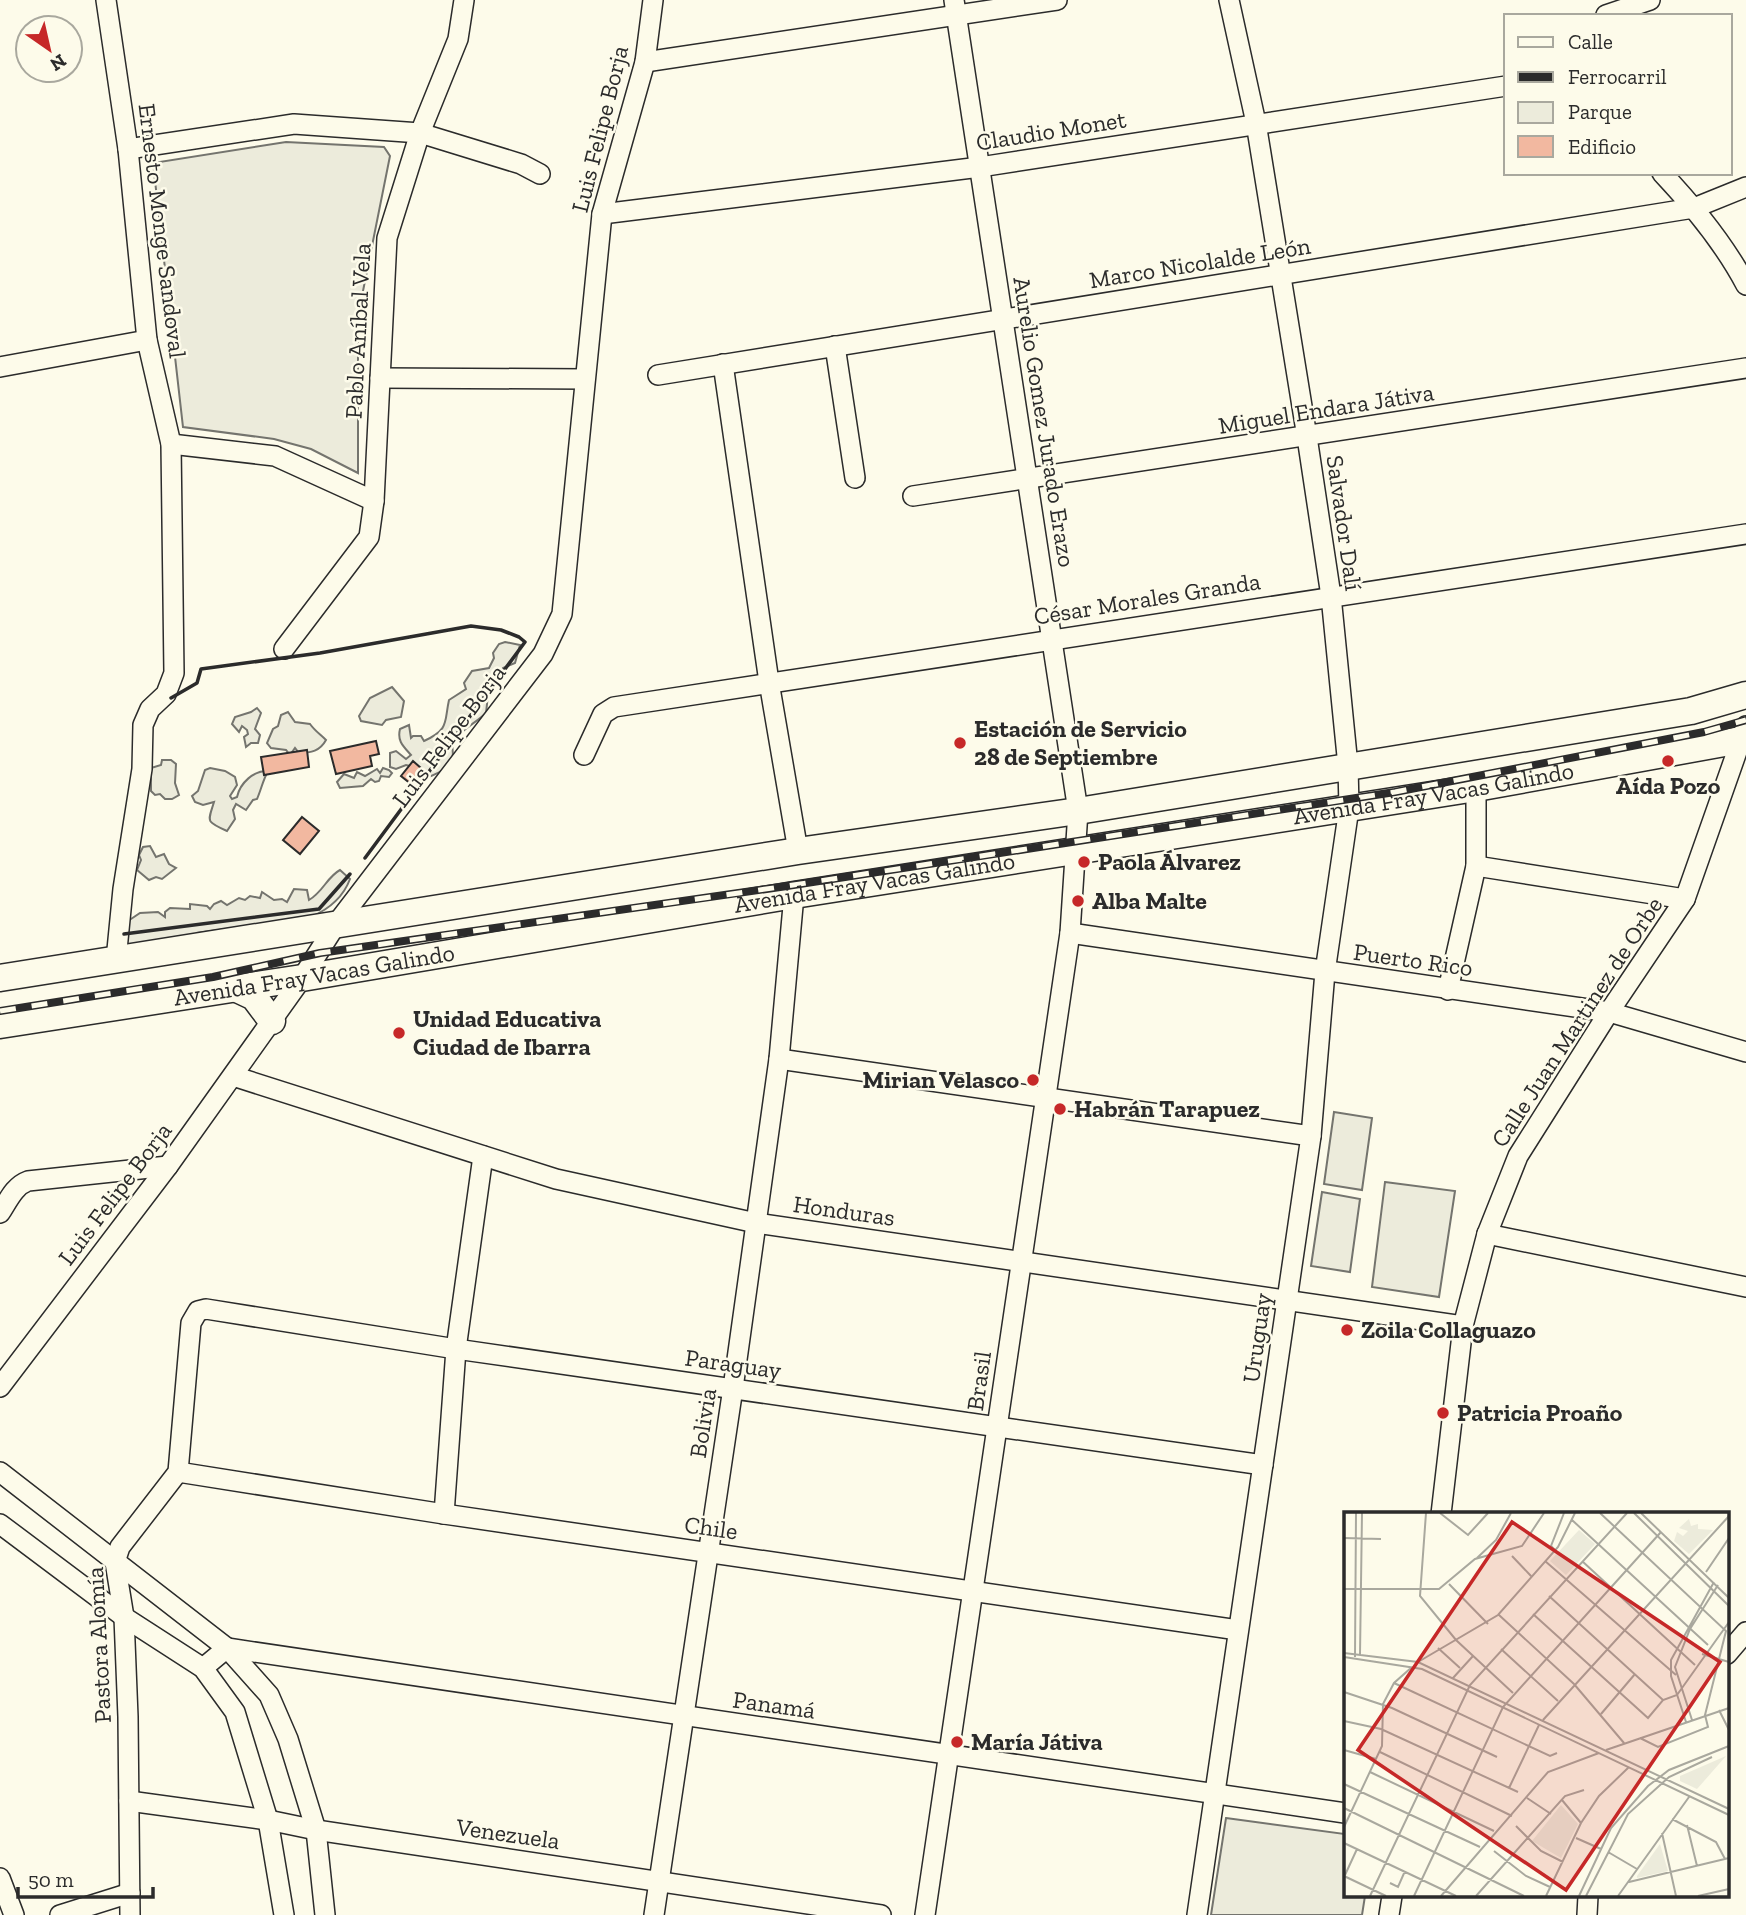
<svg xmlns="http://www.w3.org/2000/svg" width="1746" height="1915" font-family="'Zilla Slab',serif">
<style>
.green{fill:#ecebdb;stroke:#74746e;stroke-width:2}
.building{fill:#f2b8a0;stroke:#2b2b2b;stroke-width:2}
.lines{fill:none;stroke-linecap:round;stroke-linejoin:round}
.minor-casing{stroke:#2b2b2b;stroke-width:22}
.major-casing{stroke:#2b2b2b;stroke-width:29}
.minor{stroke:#fdfbea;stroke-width:19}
.major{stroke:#fdfbea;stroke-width:26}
.rail-casing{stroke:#2b2b2b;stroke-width:8}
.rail{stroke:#fdfbea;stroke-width:5;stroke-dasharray:16;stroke-linecap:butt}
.wall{stroke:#2b2b2b;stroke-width:3.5}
.poi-dot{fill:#c62828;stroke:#fdfbea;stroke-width:2.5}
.labels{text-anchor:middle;stroke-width:5;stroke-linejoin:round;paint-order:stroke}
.street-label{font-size:24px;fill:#2b2b2b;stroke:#fdfbea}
.poi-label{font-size:24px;font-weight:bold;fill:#2b2b2b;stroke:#fdfbea;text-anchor:start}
.inset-road{fill:none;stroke:#a9a89e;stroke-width:2}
.view{fill:#c62828;fill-opacity:0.15;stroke:#c62828;stroke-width:3.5}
.inset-edge{fill:none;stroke:#2b2b2b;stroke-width:3.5}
</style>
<rect width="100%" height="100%" fill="#fdfbea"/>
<g class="green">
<path d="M286,142L384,147L390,156L358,316V473L311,449L274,439L183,427L153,163Z"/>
<path d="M505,642L520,645L515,663L503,668L499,678L489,686L486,713C477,722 464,728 456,738C449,747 455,751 452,759C449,770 431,777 421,779L415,767L406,765L396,769L390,767V753L396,751L406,759L411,755C403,746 397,741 400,729L409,725L411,738L413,736H421L424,741C450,729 444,722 449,700L466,689L464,683L472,671L489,668L494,658L493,653L499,644Z"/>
<path d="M392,687L404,701L401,717L386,720L382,725L361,721L359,716L370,698Z"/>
<path d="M257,708L261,713L255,729L260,735L258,743H251L246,747L244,737L248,734L247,730L242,726L239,732L232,724L235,717L251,712Z"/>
<path d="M288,712L295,722L310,724C315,731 320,734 326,740C320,751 311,753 299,753L295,748L290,755L286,750L271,748L267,743L273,729L278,726L281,715Z"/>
<path d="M162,760H171L176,764L175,783L179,795L172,799H165L160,794L155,795L151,791V768L161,765Z"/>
<path d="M210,768L225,771L235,777L237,785L230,796L232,799L237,797C240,783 254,770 268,771C263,780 261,790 257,799L253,800L246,810L236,804L233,810L235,819L227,831C205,821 208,822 214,802L203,805L195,802L192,796L198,791L205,770Z"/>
<path d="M383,768L389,770L392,773L389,777L381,776L379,781L375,782L371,779L363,786L340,788L337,782L344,774L354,778L357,772L365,776L377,769L380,773Z"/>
<path d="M150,846L156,857L164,854L169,864L176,868L162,879L156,877L149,880L137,870L141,860L139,855L143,847Z"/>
<path d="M340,870L350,879C343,898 327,910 311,917L197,933L195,938L123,945L128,921L140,913L158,912L165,917V912L170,908L190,909V904L207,906L210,909L214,904L221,901L227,905L239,898L245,900L250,896L260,898L262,892L274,900L282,899L287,902L294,889L307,890L309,900C323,892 327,877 340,870Z"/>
<path d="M1334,1112L1372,1118L1362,1190L1324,1184Z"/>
<path d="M1385,1182L1455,1191L1439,1297L1372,1287Z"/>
<path d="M1322,1192L1360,1199L1350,1272L1311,1266Z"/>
<path d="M1226,1818L1345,1834V1896H1365L1362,1915H1211Z"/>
</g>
<g class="building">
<path d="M376,741L379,754L370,756L372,766L336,774L330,751Z"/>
<path d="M307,750L309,767L264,775L261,757Z"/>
<path d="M413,761L422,769L411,784L401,776Z"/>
<path d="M302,817L319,831L300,854L283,840Z"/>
</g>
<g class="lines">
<defs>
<g id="minor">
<path d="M106,0L128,149L147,340L171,444L174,673L166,694L150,709L143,725L142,769L123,889L116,960"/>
<path d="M1606,15L1650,0"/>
<path d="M645,62L1057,0"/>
<path d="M128,149L294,124L420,133L521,164L540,174"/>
<path d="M1662,173C1694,207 1724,243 1746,285"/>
<path d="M602,214L980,167L1506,86"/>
<path d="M835,346L855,478"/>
<path d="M723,364L769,682L798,851"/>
<path d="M0,367L147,340"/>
<path d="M658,375L1681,210L1694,208L1746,187"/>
<path d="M380,378L585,379"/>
<path d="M171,444L275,456L374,501"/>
<path d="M913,496L1746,368"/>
<path d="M284,649L369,537L374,501L387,238L420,133L458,39L464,0"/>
<path d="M584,755L603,714L614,707L1746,534"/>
<path d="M1476,866L1685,899"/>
<path d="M1070,933L1609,1012L1746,1052"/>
<path d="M1448,990L1476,866V788"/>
<path d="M779,1059L1311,1136"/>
<path d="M233,1076L556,1179L756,1223L1463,1326"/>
<path d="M0,1213C8,1201 14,1186 28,1181L168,1166"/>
<path d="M1487,1234L1746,1287"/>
<path d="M0,1387L168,1166L302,978L337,923L543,654L562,614L602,214L645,62L653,0"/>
<path d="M0,1472L227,1648L269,1695L288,1739L316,1830L325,1915"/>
<path d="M178,1472L444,1514L1238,1630"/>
<path d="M444,1514L456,1349L483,1156"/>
<path d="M1441,1514L1463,1326L1487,1234L1518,1156L1609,1012L1685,899L1746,726"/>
<path d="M0,1524L124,1617L203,1668L235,1712L268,1820L284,1915"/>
<path d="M1727,1654L1746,1632"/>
<path d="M203,1668L227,1648L1345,1813"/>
<path d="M129,1801L268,1820L316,1830L881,1915"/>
<path d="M0,1878L14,1915"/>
<path d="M60,1915L130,1893"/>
<path d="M130,1915L128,1717L124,1617L115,1562L120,1547L178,1472L191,1323L198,1311L206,1309L456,1349L1263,1465"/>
<path d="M654,1915L733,1388L779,1059L794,895"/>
<path d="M925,1915L1070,933L1078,811L954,0"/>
<path d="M1197,1915L1311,1136L1325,972L1349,808L1348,766L1331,596L1307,437L1256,123L1229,0"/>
<path d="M1389,1915L1392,1896"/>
<path d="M1587,1915L1588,1896"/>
</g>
<g id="major">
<path d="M0,978L798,851L1078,811L1691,711L1746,695"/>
<path d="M237,989L254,997L272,1021"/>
<path id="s1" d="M0,1025L302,978L794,895L1476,788L1746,739"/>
</g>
</defs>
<use href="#minor" class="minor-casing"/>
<use href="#major" class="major-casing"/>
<use href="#minor" class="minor"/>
<use href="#major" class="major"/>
<defs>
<path id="rail" d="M0,1011L213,977L320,953L787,886L1395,792L1704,732L1746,720"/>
</defs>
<use href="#rail" class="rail-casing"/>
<use href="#rail" class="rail"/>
<g class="wall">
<path d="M171,698L197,683L201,669L320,653L471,626L501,630L519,637L525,642L365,858"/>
<path d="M124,934L319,909L350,874"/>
</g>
</g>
<g class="poi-dot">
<circle cx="960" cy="743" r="7"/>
<circle cx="1668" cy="761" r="7"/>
<circle cx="1084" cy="862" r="7"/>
<circle cx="1078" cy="901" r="7"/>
<circle cx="399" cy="1033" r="7"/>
<circle cx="1033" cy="1080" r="7"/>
<circle cx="1060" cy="1109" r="7"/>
<circle cx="1347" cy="1330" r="7"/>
<circle cx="1443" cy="1413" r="7"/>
<circle cx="957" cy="1742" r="7"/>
</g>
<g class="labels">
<g class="street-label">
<text transform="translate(600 129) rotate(-76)" y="8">Luis Felipe Borja</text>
<text transform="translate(1051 131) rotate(-9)" y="8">Claudio Monet</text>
<text transform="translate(162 231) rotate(83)" y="8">Ernesto Monge Sandoval</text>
<text transform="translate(1200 263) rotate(-9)" y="8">Marco Nicolalde León</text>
<text transform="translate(358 331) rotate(-87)" y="8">Pablo Aníbal Vela</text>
<text transform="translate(1326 409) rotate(-9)" y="8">Miguel Endara Játiva</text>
<text transform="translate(1044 422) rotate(81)" y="8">Aurelio Gomez Jurado Erazo</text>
<text transform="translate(1344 523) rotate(82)" y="8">Salvador Dalí</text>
<text transform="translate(1147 599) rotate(-9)" y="8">César Morales Granda</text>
<text transform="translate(449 736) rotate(-53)" y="8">Luis Felipe Borja</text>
<text dy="8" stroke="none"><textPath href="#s1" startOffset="1452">Avenida Fray Vacas Galindo</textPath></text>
<text dy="8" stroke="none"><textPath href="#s1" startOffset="886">Avenida Fray Vacas Galindo</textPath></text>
<text transform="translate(1413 960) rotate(8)" y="8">Puerto Rico</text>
<text dy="8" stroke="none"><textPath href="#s1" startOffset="318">Avenida Fray Vacas Galindo</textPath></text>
<text transform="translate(1577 1022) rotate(-57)" y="8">Calle Juan Martinez de Orbe</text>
<text transform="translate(115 1194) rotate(-53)" y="8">Luis Felipe Borja</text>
<text transform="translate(844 1211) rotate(8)" y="8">Honduras</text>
<text transform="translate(1257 1338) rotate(-82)" y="8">Uruguay</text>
<text transform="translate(733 1364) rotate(8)" y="8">Paraguay</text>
<text transform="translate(979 1381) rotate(-82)" y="8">Brasil</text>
<text transform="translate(703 1423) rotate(-81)" y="8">Bolivia</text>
<text transform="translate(711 1528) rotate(8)" y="8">Chile</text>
<text transform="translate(99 1645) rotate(-93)" y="8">Pastora Alomía</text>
<text transform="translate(774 1705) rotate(8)" y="8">Panamá</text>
<text transform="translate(508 1834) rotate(8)" y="8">Venezuela</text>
</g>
<g class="poi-label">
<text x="974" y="737">Estación de Servicio<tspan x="974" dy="28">28 de Septiembre</tspan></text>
<text x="1668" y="794" text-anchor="middle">Aída Pozo</text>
<text x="1098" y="870">Paola Álvarez</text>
<text x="1092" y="909">Alba Malte</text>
<text x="413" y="1027">Unidad Educativa<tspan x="413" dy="28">Ciudad de Ibarra</tspan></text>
<text x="1019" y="1088" text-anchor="end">Mirian Velasco</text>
<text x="1074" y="1117">Habrán Tarapuez</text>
<text x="1361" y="1338">Zoila Collaguazo</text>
<text x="1457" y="1421">Patricia Proaño</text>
<text x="971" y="1750">María Játiva</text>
</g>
</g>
<g transform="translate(1344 1512)">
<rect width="385" height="385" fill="#fdfbea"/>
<path d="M345,7L347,14L354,12V17L369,18L345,42L330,29L333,20L339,24L344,19L335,16ZM235,18L251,32L222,63L206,49ZM382,244L353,277L336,269V264ZM217,293L234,312L217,346L188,329ZM316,332L324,359L293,366V364Z" fill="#ecebdb"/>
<path class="inset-road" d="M82,1L76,84L112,128L169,181M96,1L124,23L144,1M256,1L382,119L361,203L364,215L314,235L296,226M290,1L385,94M297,1L385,86M228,8L364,133M0,26L37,27M211,38L207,34L220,1M168,44L187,64M133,46L152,28L167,1M201,49L332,163M238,49L351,153M362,60L385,26M105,72L144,112M0,77H95L131,47L178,34L200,1M205,84L319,188M189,102L304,206L319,188L333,183L385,110M155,103L230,172L280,231M94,136L116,156M157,137L214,189M0,141L74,150L385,297M358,142L385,150M16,143L18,1M0,145L78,157L385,303M11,145L12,1M74,150L154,103L214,35L231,1M109,166L129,144M50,171L206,244L213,241M0,180L48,196L153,245M375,198L385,218M257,202L291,162M199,208L385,4M348,208L331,155L346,117L374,73M0,209L37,217L174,280M342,210L327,164V148L370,70M0,238L32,247M262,238L385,196M36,240L168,304M26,260L150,319M0,272L136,335M165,276L195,213M183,286L207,302M218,288L237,311M0,296L180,384M328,307L372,330L381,347M343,313L353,354M172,314L197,339L219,350M0,315L38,234L39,192L50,171L68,155M318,321L332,384M232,326L257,337M0,331L112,384M150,339L182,364L206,375M264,340L293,357M1,363L13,337M0,364L42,384M285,370L385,346M46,371L54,375L61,359M26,384L126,173L283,1M70,384L159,195L317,20M97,384L204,260L255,241M132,384L221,284L240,278M202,384L237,311L255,284L285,255M235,384L267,316L304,274L325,258L385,234M242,384L284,302L325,265L368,245M274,384L345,285M354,384L385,377"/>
<path class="view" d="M168,10L376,150L222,378L14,238Z"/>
<rect width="385" height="385" class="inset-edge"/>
</g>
<rect x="1504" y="14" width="228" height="161" fill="#fdfbea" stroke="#a9a89e" stroke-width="2"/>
<rect x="1518" y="37" width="35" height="10" fill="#fdfbea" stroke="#a9a89e" stroke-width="2"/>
<text x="1568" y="49" font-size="21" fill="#2b2b2b">Calle</text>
<rect x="1518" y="72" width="35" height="10" fill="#2b2b2b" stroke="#a9a89e" stroke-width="2"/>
<text x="1568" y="84" font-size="21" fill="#2b2b2b">Ferrocarril</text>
<rect x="1518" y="102" width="35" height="21" fill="#ecebdb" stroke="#a9a89e" stroke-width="2"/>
<text x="1568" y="119" font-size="21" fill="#2b2b2b">Parque</text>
<rect x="1518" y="136" width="35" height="21" fill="#f2b8a0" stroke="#a9a89e" stroke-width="2"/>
<text x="1568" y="154" font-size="21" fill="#2b2b2b">Edificio</text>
<g transform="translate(49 49) rotate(146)"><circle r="33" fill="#fdfbea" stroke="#a9a89e" stroke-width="2"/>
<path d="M0-5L12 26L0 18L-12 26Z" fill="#c62828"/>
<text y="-10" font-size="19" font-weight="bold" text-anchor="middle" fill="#2b2b2b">N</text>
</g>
<path d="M18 1887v10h135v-10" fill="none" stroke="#2b2b2b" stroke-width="3.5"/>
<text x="28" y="1887" font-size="21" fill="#2b2b2b" stroke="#fdfbea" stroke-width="5" paint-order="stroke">50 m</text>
</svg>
